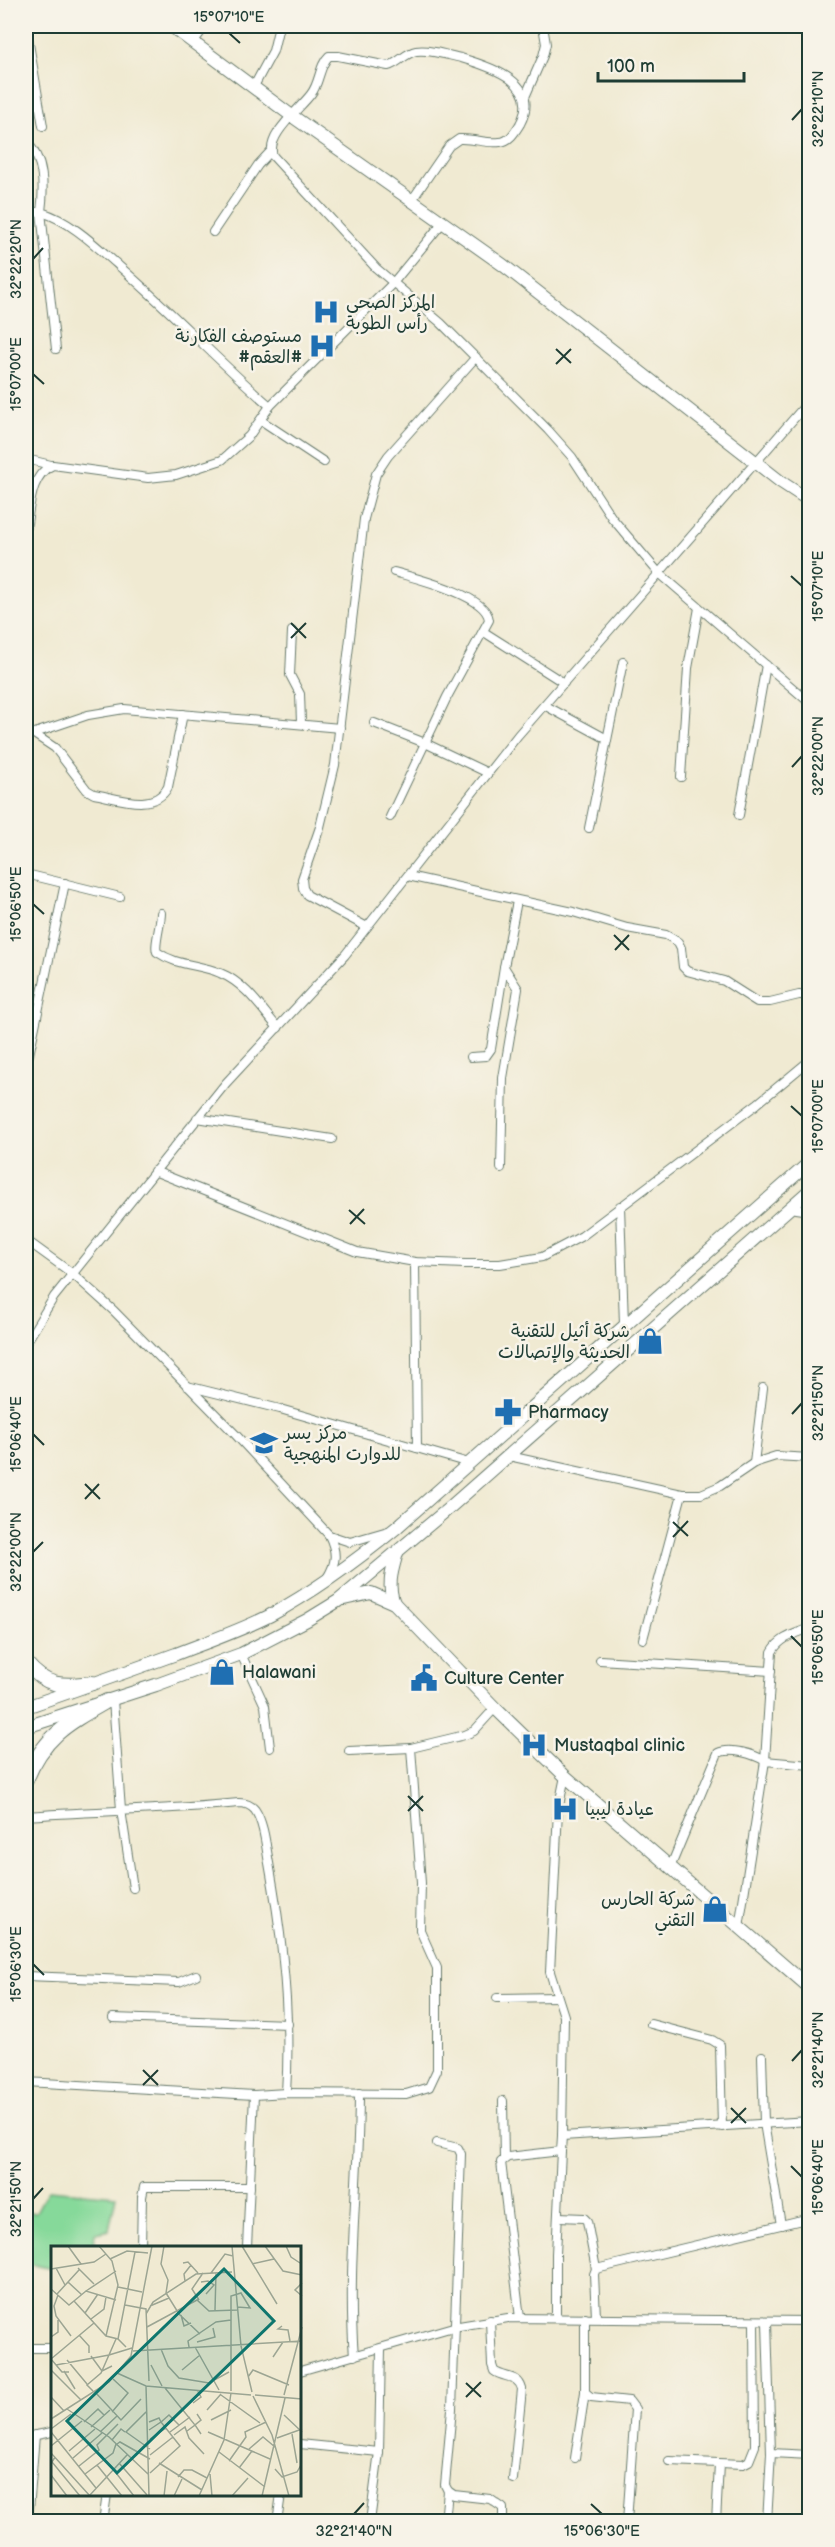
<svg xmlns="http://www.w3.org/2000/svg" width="835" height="2547" font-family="'Balsamiq Sans','Playpen Sans Arabic',sans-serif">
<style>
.green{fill:#86d99a;stroke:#528b67;stroke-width:1.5}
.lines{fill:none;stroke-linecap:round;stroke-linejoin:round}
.street-casing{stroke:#687a6b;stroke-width:10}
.secondary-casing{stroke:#687a6b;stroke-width:14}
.primary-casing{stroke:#687a6b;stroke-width:16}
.street{stroke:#fff;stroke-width:8}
.secondary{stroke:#fff;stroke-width:12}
.primary{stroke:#fff;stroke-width:14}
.ticks{fill:none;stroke:#1f3d34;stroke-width:2}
.labels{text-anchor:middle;stroke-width:5;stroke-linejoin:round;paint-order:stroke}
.poi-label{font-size:18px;fill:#1f3d34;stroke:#f7f3e8;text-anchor:start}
.inset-road{fill:none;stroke:#9ca593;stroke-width:1.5}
.view{fill:#0f766e;fill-opacity:0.15;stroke:#0f766e;stroke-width:3}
.inset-edge{fill:none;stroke:#1f3d34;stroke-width:3}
.neatline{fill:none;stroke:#1f3d34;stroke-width:2}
.ticks-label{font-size:15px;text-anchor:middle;fill:#1f3d34}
</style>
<rect width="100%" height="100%" fill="#f7f3e8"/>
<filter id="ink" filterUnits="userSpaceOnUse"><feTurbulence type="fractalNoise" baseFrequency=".0167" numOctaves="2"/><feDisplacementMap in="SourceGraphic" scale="12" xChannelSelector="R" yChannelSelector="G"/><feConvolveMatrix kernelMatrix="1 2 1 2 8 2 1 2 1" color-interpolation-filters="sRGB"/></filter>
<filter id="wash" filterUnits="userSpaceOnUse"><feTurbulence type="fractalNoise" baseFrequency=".008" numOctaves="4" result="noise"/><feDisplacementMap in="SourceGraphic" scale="24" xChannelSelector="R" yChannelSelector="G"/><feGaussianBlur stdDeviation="1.35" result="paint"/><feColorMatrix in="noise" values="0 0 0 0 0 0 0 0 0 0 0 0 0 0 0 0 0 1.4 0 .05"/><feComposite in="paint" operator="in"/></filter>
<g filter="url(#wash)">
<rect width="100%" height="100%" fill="#f0ead2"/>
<path class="green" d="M48,2190L116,2196L109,2230L95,2233L93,2247H52V2269L26,2263V2212H36Z"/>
</g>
<g filter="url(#ink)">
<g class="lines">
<defs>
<g id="street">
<path d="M26,26L43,126"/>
<path d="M193,43L205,26"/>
<path d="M253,88L273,51L279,26"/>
<path d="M525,97L543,56L546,44L543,26"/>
<path d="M26,142C45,159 44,188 41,212C71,221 96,246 119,266C171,311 218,361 270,406"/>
<path d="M412,200L449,146L459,139C473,138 487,144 500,142C510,141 515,132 520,124C542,83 492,67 461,58C447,55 430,49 416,51C405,53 398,64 388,66L338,56H329C319,65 320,83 311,94C300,109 265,136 273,156L376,268L441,323L548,430L572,457L612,518L658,572L810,703"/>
<path d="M26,212H41L56,349"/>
<path d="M213,232L258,165L271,151"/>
<path d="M262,421L324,462"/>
<path d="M26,459L51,465"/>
<path d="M26,529C30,508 30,474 53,465L148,478L176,475L222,460L249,436L270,406L393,283L443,222"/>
<path d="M292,631L290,675L300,694L301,723"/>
<path d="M484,632L564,683"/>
<path d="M546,706L607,739"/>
<path d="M374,723L425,743L488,773"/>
<path d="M34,734L55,748L87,790L94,794C118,798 154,813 168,787L183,714"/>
<path d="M26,736L88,715L124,709L340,728"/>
<path d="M681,777L688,668L699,608"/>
<path d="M739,815L766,665"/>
<path d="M390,817L447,697L489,620C487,595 415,578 394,572"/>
<path d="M589,828L623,662"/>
<path d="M26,874L120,897"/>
<path d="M408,876L573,912L627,928L666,935L678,942L681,948L683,967L687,971L724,981L757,1002H770L799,995H810"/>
<path d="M161,913C161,923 154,946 157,952C177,966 199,964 220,973C245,983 261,1008 278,1028"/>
<path d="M367,927L307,895L303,888L302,879L320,827L335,765L364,519L376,474L388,456L476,357"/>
<path d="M29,1055L65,883"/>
<path d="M471,1057L486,1056L491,1049L504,967"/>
<path d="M197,1118L332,1139"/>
<path d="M501,1168L503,1078L518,989L504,967L517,901"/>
<path d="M154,1171L357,1252L415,1262L465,1264H500L542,1257L582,1236L757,1104L810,1060"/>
<path d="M620,1206L624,1324"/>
<path d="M790,1208L810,1211"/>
<path d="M26,1240L73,1274L114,1311L235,1434L329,1535C337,1552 337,1562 327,1578"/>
<path d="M415,1262L417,1448"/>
<path d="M26,1343L54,1297L226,1083L345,955L518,735L810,400"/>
<path d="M187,1386L280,1409L469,1463"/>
<path d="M509,1456L682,1494H701L720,1486L754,1463L776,1456L810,1458"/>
<path d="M754,1463L763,1388"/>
<path d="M329,1535L350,1542L388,1531"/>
<path d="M643,1639L682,1494"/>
<path d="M241,1654L265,1706L270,1748"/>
<path d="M600,1660L771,1671"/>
<path d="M113,1700L121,1810L133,1888"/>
<path d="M349,1751L411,1748L465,1735L474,1731L495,1708"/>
<path d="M565,1776L558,1810L550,1972L564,2016L562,2136L810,2121"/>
<path d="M26,1816C97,1811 168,1810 239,1803C245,1803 250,1804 255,1810C264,1823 266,1847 269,1863C283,1939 291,2016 286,2093"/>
<path d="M670,1868L718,1753C730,1747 754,1754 765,1761L772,1652C780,1637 795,1634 810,1628"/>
<path d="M739,1927L765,1761L810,1765"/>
<path d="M26,1976L179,1982L196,1975"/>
<path d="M497,1998L557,1997"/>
<path d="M113,2018L288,2024"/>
<path d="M651,2024L712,2040L720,2045L722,2127"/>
<path d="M762,2056L764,2123L781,2225"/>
<path d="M26,2082L254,2095L286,2093L406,2094L429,2087L437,2070V1968L420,1930L421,1883L411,1748"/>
<path d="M503,2101L504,2159"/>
<path d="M437,2143L458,2148L461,2154L452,2409L445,2485L448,2491L454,2495L490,2499L503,2508V2522"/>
<path d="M559,2217L584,2218L587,2221L596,2269"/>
<path d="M141,2247L142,2197L144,2187H250"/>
<path d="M247,2247L254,2095"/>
<path d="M556,2317V2254L561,2151"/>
<path d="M596,2317L594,2274L596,2269L810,2218"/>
<path d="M520,2318L501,2162L508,2157L561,2151L562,2136"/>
<path d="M585,2318V2392L591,2397L629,2401L635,2409L627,2522"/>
<path d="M490,2320L492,2365L494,2371C505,2379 518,2374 522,2389L513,2479"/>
<path d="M26,2348H52"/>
<path d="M354,2356C347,2268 359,2180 359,2093"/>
<path d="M300,2371L453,2327L508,2318L810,2321"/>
<path d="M26,2437L52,2432"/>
<path d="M300,2444L379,2452"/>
<path d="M771,2453L810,2455"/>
<path d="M575,2458L585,2392"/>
<path d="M669,2461L743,2464L749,2461L755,2446L754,2322"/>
<path d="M28,2522L35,2435"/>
<path d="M103,2522L107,2494"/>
<path d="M277,2522L281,2494"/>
<path d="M370,2522L379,2452L381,2349"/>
<path d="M445,2522L448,2491"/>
<path d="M716,2522L719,2464"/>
<path d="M767,2522L771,2453L767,2322"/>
</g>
<g id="secondary">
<path d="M171,26L292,116L503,265L781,482L810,501"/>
<path d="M344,1599L371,1593L394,1603L495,1708L565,1776L810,1988"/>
<path d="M394,1603C387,1585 392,1571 397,1553"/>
<path d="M26,1707C76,1690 126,1672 176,1654C207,1642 239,1631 269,1616C315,1591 356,1561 396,1528L810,1162"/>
<path d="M26,1727L156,1685L241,1654L307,1620L338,1601L448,1509L810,1190"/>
</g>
<g id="primary">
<path d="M26,1663C46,1687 62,1687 92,1683"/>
<path d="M26,1780C44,1736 67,1724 107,1701"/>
</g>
</defs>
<use href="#street" class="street-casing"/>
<use href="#secondary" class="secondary-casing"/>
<use href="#primary" class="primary-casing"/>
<use href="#street" class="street"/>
<use href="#secondary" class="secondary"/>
<use href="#primary" class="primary"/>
</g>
</g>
<path class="ticks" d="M229,33L240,43M792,120L802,109M33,259L43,248M556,349L571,363M556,364L571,349M33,374L44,384M791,576L802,586M291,623L306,638M291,638L306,623M792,767L802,756M33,904L44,914M614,935L629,950M615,950L629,935M791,1106L802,1116M349,1210L365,1224M350,1224L364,1209M792,1414L802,1403M33,1434L44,1445M85,1484L100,1499M85,1499L99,1484M673,1522L688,1536M673,1537L688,1521M33,1552L43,1542M791,1636L802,1647M408,1796L423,1811M408,1811L423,1796M33,1964L44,1975M792,2061L802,2050M143,2070L158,2085M143,2085L158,2070M731,2108L746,2123M731,2123L746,2108M791,2166L802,2177M33,2199L43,2188M466,2383L481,2397M466,2397L481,2382M591,2504L602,2514M354,2514L364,2503"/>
<defs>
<symbol id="hospital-bare" viewBox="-9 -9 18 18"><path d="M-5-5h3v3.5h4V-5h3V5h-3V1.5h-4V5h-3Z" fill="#1f6fb2" stroke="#f7f3e8" stroke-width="2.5" paint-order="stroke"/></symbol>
<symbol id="shop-bare" viewBox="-9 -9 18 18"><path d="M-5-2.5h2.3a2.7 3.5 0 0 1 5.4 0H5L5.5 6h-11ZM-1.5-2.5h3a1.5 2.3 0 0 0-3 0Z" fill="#1f6fb2" stroke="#f7f3e8" stroke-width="2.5" paint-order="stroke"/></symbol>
<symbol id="pharmacy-bare" viewBox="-9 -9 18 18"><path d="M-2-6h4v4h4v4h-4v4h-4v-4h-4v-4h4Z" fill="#1f6fb2" stroke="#f7f3e8" stroke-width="2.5" paint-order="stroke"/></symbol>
<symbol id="school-bare" viewBox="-9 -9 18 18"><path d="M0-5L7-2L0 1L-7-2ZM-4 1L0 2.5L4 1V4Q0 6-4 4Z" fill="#1f6fb2" stroke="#f7f3e8" stroke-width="2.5" paint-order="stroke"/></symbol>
<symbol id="civic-bare" viewBox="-9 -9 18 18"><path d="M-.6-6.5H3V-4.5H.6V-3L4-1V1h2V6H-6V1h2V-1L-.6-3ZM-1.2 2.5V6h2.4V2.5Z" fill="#1f6fb2" stroke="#f7f3e8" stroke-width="2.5" paint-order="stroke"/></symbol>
</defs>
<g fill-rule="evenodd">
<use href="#hospital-bare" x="307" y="293" width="38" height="38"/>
<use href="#hospital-bare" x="303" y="327" width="38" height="38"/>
<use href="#shop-bare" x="631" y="1322" width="38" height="38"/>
<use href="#pharmacy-bare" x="489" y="1393" width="38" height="38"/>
<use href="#school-bare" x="245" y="1424" width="38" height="38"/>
<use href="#shop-bare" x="203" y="1653" width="38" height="38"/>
<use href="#civic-bare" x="405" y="1659" width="38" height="38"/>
<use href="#hospital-bare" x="515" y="1726" width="38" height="38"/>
<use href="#hospital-bare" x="546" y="1790" width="38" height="38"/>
<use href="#shop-bare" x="696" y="1890" width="38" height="38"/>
</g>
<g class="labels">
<g class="poi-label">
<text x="346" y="308">المركز الصحي<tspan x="346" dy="21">رأس الطوبة</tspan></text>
<text x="302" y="342" text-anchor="end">مستوصف الفكارنة<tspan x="302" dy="21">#العقم#</tspan></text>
<text x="630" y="1337" text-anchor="end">شركة أثيل للتقنية<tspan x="630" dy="21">الحديثة والإتصالات</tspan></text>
<text x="528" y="1418">Pharmacy</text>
<text x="284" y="1439">مركز يسر<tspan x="284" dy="21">للدوارت المنهجية</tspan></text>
<text x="242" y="1678">Halawani</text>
<text x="444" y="1684">Culture Center</text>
<text x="554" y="1751">Mustaqbal clinic</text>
<text x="585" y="1815">عيادة ليبيا</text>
<text x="695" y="1905" text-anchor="end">شركة الحارس<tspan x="695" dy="21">التقني</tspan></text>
</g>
</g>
<g transform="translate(51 2246)">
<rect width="250" height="250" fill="#f0ead2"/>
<path class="inset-road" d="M17,0L30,18M48,0L61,15L67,39L55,90M113,0L110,18L117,34L115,47M151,0H171M181,0L190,100L201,146M191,0L226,58M214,0L232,25L251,29M235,0L240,11L249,17M59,13L76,5L97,7M132,17L137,16L147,27M201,18L223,13M5,22L14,39M27,22L43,38M0,23L43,16L55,8M160,27L174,8L182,10M134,35L133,28L140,19M17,36L31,49M150,36L157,35L163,39L155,48M251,37L244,44L251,50M67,41L91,46M0,43L18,59L23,55L55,90L67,93L75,101M35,45L65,25M115,47L128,68L149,88M6,48L28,24M7,49L3,60L5,70L20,90M148,54L141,43L152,27M23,55L35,45L65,54M74,59L95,63L98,135M99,60L118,52M164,64L165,27M34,67L47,48M95,68L102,56L145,28L181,26M130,69L133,80L140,77M40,73L53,63L55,51M231,80L227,83L237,84L239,95M96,81L146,54L158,65L186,64M28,89L38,100V107M0,91L7,86V74M67,93L84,6M146,96L164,91L162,82M138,101L137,95L165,76L180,74M144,101L168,144M110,103L117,120L128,132L158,137L178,126M82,105L251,95M58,109L81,102M40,110L51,125L61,120M222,111L232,96M0,113L43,77M0,113L11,126H18M16,114L36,138M5,119L58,109M100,119L111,140M0,124L30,154M131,124L149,109M13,125L24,143M66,127L95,140L200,149M197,131L202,124L238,139M95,140L98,250M114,142L144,179L136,185M42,145L36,139L50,127L65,93M180,145V50L190,47L199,62L186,61M44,146L70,174L90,153M170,149L209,177M204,149L251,153M233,149L251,81M202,150L221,189L238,250M0,151L13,165M142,157L150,151L146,144M16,163L58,191L97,228M156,164L170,148M96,165L75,186L99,203M61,166L77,147L62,133M146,168L150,174L144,179L150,188M233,169L251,186M0,173L58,136L80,110L101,0M160,174L180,164M33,176L47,163L53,169M98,176L108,172L110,176L118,169L128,179M40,181L59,164M0,183L20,168M98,184L110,176L129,200L99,227M0,186L45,242M49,186L66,170M119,186L139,171M157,186L219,213M241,188L246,217M123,189L134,181L138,192L153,208M226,192L251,183M99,193L115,182M61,194L70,183L74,186M66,198L69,196L99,213M0,200L31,175M198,203L212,191L224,201M18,205L44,183M168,206L214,241M0,207L39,250M99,209L122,191M4,211L1,216L29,250M22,212L51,187M178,215L195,191L194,186L215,176M68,217L96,249M108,217L151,244M46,219L71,250M28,220L48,204L46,199L67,178M188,222L201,205M62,223L83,250M224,223L231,231L246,226L250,219M34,228L62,207L65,198M159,228L161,250M0,229L16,250M127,231L133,224H141L156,232M39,249L76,209M98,250H127M113,250L116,225M123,250L131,233M148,250L173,194L180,147M181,250L197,232M211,250L234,152"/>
<path class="view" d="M173,23L223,75L66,227L16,175Z"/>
<rect width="250" height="250" class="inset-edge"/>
</g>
<rect width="835" height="2547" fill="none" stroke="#f7f3e8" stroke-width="66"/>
<path d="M598 72v9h146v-9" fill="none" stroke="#1f3d34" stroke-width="3"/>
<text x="607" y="72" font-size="18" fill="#1f3d34" stroke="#f7f3e8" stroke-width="4.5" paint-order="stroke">100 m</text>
<rect x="33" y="33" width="769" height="2481" class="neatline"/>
<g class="ticks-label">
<text x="229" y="22">15°07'10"E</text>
<text transform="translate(818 109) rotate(-90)" y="5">32°22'10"N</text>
<text transform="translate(16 259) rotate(-90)" y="5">32°22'20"N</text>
<text transform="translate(16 374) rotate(-90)" y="5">15°07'00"E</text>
<text transform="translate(818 586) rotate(-90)" y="5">15°07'10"E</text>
<text transform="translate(818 756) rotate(-90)" y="5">32°22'00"N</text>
<text transform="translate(16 904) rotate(-90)" y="5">15°06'50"E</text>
<text transform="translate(818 1116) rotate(-90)" y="5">15°07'00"E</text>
<text transform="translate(818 1403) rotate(-90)" y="5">32°21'50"N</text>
<text transform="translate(16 1434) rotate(-90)" y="5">15°06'40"E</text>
<text transform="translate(16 1552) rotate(-90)" y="5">32°22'00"N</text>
<text transform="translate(818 1647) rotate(-90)" y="5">15°06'50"E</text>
<text transform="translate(16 1964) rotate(-90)" y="5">15°06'30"E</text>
<text transform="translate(818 2050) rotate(-90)" y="5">32°21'40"N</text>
<text transform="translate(818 2177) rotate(-90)" y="5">15°06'40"E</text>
<text transform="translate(16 2199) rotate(-90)" y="5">32°21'50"N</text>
<text x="354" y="2536">32°21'40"N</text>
<text x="602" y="2536">15°06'30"E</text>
</g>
</svg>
